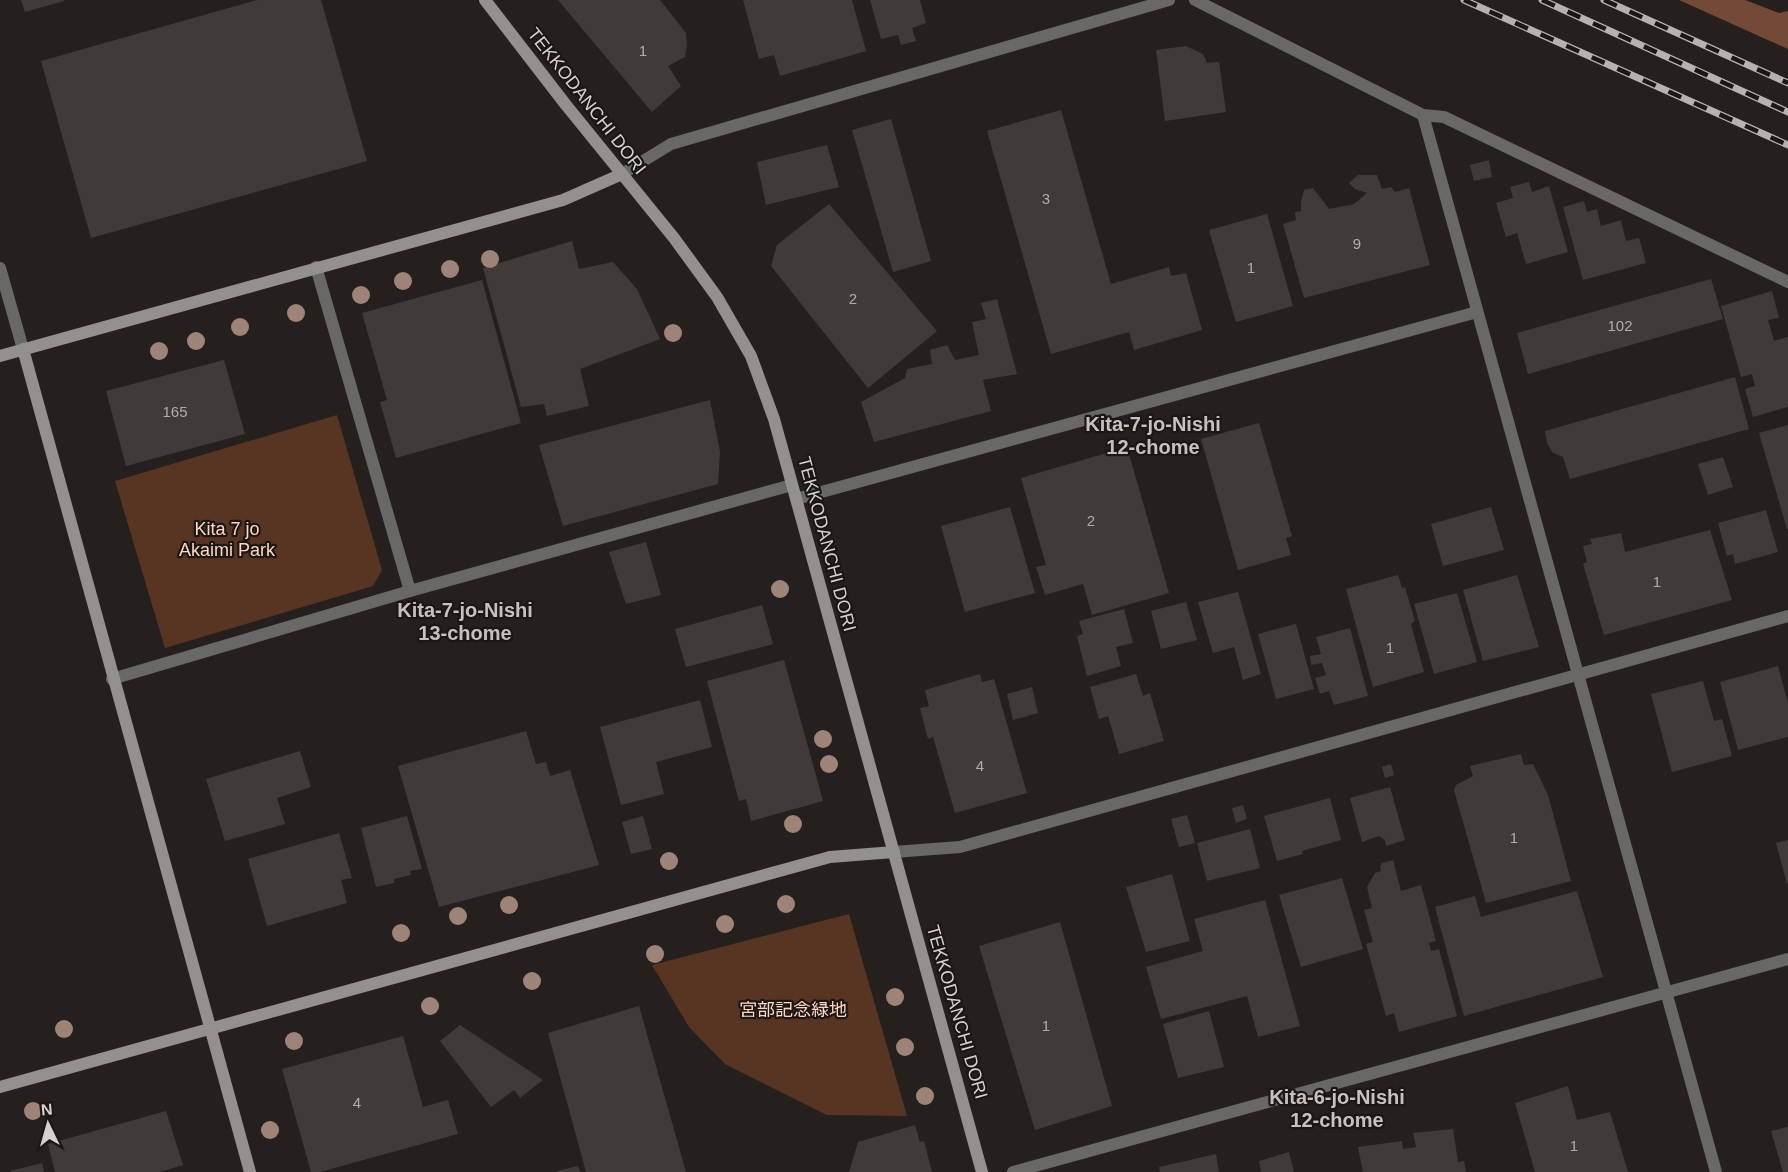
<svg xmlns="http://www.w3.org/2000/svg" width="1788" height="1172" font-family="Helvetica,'Noto Sans JP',sans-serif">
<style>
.green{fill:#583423}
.forest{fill:#724a37}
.building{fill:#403b39}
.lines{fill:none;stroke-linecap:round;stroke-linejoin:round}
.street{stroke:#6a6867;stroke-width:12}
.secondary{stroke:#94908e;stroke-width:12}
.rail-casing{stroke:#b6b2b1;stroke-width:7}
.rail{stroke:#1b1715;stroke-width:4.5;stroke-dasharray:14;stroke-linecap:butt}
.tree{fill:#9d8378}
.labels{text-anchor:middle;stroke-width:4.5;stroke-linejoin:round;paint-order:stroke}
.number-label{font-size:15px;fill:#afacaa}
.street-label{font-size:18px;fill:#d4d1d0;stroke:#1b1715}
.park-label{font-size:18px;fill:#ffd4c1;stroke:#1b1715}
.neighbourhood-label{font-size:20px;font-weight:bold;fill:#c7c0be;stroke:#1b1715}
</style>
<rect width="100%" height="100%" fill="#25201e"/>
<g class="green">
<path d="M337,415L382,570L373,586L165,648L115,481Z"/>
<path d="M849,914L907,1116L827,1115L725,1064L689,1027L652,965Z"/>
</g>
<path class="forest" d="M1679,0H1745L1779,13L1788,11V49Z"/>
<g class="building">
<path d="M21,0H64V1L25,12Z"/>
<path d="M257,0H321L367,161L91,238L41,61Z"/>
<path d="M558,0H660L686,33L687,45L685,57L668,66L681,86L652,112Z"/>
<path d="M743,0H852L866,51L780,76L774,55L759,59Z"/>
<path d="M870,0H920L926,23L912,28L916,41L901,45L898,35L881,39Z"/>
<path d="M1186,46L1203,54L1207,63L1219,62L1226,112L1165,121L1156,50Z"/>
<path d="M1061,110L1111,284L1169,267L1171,276L1186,273L1202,330L1134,350L1129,332L1051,354L987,131Z"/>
<path d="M891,119L931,261L893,272L852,130Z"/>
<path d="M827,145L839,187L766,205L757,162Z"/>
<path d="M1489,160L1492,177L1474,181L1470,165Z"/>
<path d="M1358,175H1377L1382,189L1391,187L1395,192L1409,188L1430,265L1304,298L1283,224L1296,220L1295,212L1301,211V202L1304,190L1313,188L1329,209L1354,204L1367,193L1355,189L1349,183Z"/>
<path d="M1529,182L1532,192L1549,186L1568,252L1526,264L1517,233L1506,237L1496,203L1513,198L1510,187Z"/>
<path d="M1584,201L1587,212L1597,209L1601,226L1621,220L1626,241L1639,238L1646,263L1583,280L1563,207Z"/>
<path d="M829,204L937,331L868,388L771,266L777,245Z"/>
<path d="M1267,214L1293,306L1236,322L1209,230Z"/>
<path d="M572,241L579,269L613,262L637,289L660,339L580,369L589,406L547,416L544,404L521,407L483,268Z"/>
<path d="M1711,279L1723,319L1528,374L1517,333Z"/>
<path d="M482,280L521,423L396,458L380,402L387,400L362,313Z"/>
<path d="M1772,291L1779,318L1768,320L1774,341L1788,337V407L1753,417L1745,389L1755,386L1752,374L1741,377L1721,306Z"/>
<path d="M997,299L1017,374L983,380L991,411L874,442L861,402L905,378L907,369L932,364L930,350L947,345L955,360L979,355L972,322L986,319L981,303Z"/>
<path d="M224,360L245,434L126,466L106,391Z"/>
<path d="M1735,377L1749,429L1570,479L1563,457L1553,453L1547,443L1545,431Z"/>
<path d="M710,400L720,452L718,484L563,526L539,445Z"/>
<path d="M1259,423L1292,536L1286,538L1291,555L1238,570L1201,439Z"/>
<path d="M1788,425V529H1787L1759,433Z"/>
<path d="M1127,447L1169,593L1092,615L1083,584L1045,595L1036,567L1046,565L1021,478Z"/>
<path d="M1723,457L1733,487L1708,495L1698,464Z"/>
<path d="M1010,507L1035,593L965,612L941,526Z"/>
<path d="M1491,507L1504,550L1443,566L1431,524Z"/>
<path d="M1766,510L1778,552L1735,564L1733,554L1727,556L1718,523Z"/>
<path d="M1710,530L1732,600L1604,635L1583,564L1587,562L1583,546L1592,544L1590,539L1621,533L1625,552Z"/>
<path d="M646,542L661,595L626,604L609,552Z"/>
<path d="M1398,575L1402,588L1405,587L1415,621L1411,624L1424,672L1373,687L1346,589Z"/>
<path d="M1517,575L1539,647L1483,661L1463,590Z"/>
<path d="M1238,592L1261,674L1243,680L1234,647L1213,653L1198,602Z"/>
<path d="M1457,593L1477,662L1434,674L1414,604Z"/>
<path d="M1186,602L1197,640L1161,649L1151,611Z"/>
<path d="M762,605L773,644L686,667L675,629Z"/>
<path d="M1124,609L1133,643L1116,647L1121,666L1087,676L1077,636L1083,634L1079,621Z"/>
<path d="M1296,624L1314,689L1276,699L1258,634Z"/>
<path d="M1350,628L1368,696L1334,705L1329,691L1320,694L1315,678L1326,675L1322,663L1311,665L1310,656L1321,654L1316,637Z"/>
<path d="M784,660L823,801L751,821L746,799L739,801L707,681Z"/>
<path d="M1778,666L1788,703V737L1738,750L1720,682Z"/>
<path d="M980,674L982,682L994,679L1027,793L955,813L933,737L928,739L920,708L929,706L925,690Z"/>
<path d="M1136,674L1143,696L1150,693L1164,741L1119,754L1108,716L1099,719L1090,687Z"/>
<path d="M1703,681L1714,721L1722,719L1732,756L1672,772L1651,694Z"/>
<path d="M1032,687L1038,713L1013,720L1007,694Z"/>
<path d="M700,700L712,747L656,762L664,794L621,805L600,727Z"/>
<path d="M526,731L536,764L546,762L550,776L570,770L599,865L439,907L398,766Z"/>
<path d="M300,751L311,787L277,798L285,824L225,841L206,779Z"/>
<path d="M1521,754L1524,765L1533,764L1548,795L1571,881L1486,903L1454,790L1456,785L1473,776L1470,766Z"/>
<path d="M1391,764L1394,775L1385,778L1382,767Z"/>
<path d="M1390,787L1405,840L1386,846L1385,840L1379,836L1362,842L1350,798Z"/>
<path d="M1330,798L1341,840L1302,851L1303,854L1277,861L1264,816Z"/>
<path d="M1243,805L1247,819L1236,823L1232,808Z"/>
<path d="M1187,815L1195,843L1179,847L1171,819Z"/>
<path d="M407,816L422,869L410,871L411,875L394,879V883L376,887L361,828Z"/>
<path d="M643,816L652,849L631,854L622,822Z"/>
<path d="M1250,829L1260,868L1207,881L1197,843Z"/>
<path d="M339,833L352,878L341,880L347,903L267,926L248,859Z"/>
<path d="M1788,840V883L1787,884L1776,843Z"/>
<path d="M1393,860L1401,891L1421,885L1436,941L1429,943L1431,951L1439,949L1457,1016L1399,1032L1394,1013L1386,1016L1366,944L1373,942L1364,910L1372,908L1367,887L1375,873L1381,871L1380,867L1382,863Z"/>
<path d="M1172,874L1190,941L1146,952L1126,887Z"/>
<path d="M1342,878L1363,949L1301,967L1279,895Z"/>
<path d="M1577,891L1603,977L1464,1016L1435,907L1475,896L1481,917Z"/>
<path d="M1265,900L1300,1026L1258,1037L1247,996L1161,1019L1146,967L1203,951L1194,919Z"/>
<path d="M1060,922L1112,1106L1035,1130L979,946Z"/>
<path d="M639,1006L686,1172H586L548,1033Z"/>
<path d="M1209,1011L1224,1067L1178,1078L1163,1024Z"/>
<path d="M460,1025L543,1080L520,1098L514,1090L491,1107L440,1041Z"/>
<path d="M403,1036L423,1107L448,1100L458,1134L320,1172H311L282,1069Z"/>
<path d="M1568,1086L1577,1120L1610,1112L1628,1172H1535L1515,1103Z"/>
<path d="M166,1111L183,1165L160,1172H55L48,1144Z"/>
<path d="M915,1125L920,1142L924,1141L932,1172H849L858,1142Z"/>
<path d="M1788,1127V1172H1783L1771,1131Z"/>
<path d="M1453,1129L1458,1162L1464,1161L1466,1172H1363L1358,1147L1402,1141L1403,1149L1416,1147L1413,1133Z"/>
<path d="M1289,1152L1294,1172H1261L1259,1161Z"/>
<path d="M1216,1154L1219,1172H1160L1159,1167Z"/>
<path d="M42,1163L44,1172H11L10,1171Z"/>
<path d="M578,1166L580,1172H557V1171Z"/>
</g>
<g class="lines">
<g class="street">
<path d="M1195,0L1423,115L1444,117L1788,282"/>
<path d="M1423,115L1716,1172"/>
<path d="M622,174L671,144L1169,0"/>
<path d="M316,267L410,591"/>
<path d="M0,268L23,349"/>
<path d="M796,499L1477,312"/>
<path d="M112,679L410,591L792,485"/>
<path d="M894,852L960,847L1788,616"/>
<path d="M1013,1172L1788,959"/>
</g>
<g class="secondary">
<path d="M485,0L566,105L674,238L717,297L751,356L774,419L982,1172"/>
<path d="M23,349L250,1172"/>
<path d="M0,356L563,200L622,174"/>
<path d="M0,1087L830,857L894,852"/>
</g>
<defs>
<g id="rail">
<path d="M1464,0L1788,145"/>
<path d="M1542,0L1788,112"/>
<path d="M1604,0L1788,83"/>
</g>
</defs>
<use href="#rail" class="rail-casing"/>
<use href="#rail" class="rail"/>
</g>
<g class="tree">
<circle cx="490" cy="259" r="9"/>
<circle cx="450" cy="269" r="9"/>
<circle cx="403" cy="281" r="9"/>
<circle cx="361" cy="295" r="9"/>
<circle cx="296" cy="313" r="9"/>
<circle cx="240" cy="327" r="9"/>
<circle cx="673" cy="333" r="9"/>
<circle cx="196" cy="341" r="9"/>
<circle cx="159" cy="351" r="9"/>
<circle cx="780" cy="589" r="9"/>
<circle cx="823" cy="739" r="9"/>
<circle cx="829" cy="764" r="9"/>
<circle cx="793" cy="824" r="9"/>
<circle cx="669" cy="861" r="9"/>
<circle cx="786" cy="904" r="9"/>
<circle cx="509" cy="905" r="9"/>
<circle cx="458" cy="916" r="9"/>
<circle cx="725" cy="924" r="9"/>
<circle cx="401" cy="933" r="9"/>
<circle cx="655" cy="954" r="9"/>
<circle cx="532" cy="981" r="9"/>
<circle cx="895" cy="997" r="9"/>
<circle cx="430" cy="1006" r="9"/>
<circle cx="64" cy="1029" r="9"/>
<circle cx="294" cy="1041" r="9"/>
<circle cx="905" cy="1047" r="9"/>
<circle cx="925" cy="1096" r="9"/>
<circle cx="33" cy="1111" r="9"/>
<circle cx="270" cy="1130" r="9"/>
</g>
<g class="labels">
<g class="number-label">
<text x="643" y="56">1</text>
<text x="1046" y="204">3</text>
<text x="1357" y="249">9</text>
<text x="1251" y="273">1</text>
<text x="853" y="304">2</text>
<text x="1620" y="331">102</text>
<text x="175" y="417">165</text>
<text x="1091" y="526">2</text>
<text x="1657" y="587">1</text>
<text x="1390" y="653">1</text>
<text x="980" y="771">4</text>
<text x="1514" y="843">1</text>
<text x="1046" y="1031">1</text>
<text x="357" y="1108">4</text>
<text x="1574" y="1151">1</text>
</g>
<g class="street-label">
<text transform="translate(587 101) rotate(52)" y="6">TEKKODANCHI DORI</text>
<text transform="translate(827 544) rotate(75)" y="6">TEKKODANCHI DORI</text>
<text transform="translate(957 1012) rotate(74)" y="6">TEKKODANCHI DORI</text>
</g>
<g class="park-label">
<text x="227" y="535">Kita 7 jo<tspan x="227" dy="21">Akaimi Park</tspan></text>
<text x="793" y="1016">宮部記念緑地</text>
</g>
<g class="neighbourhood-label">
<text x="1153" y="431">Kita-7-jo-Nishi<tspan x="1153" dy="23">12-chome</tspan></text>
<text x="465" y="617">Kita-7-jo-Nishi<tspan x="465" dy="23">13-chome</tspan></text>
<text x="1337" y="1104">Kita-6-jo-Nishi<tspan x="1337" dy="23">12-chome</tspan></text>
</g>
</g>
<g transform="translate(48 1124) rotate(355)" stroke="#1b1715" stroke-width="4.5" paint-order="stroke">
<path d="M0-4.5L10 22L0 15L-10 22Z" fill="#d4d1d0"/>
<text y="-9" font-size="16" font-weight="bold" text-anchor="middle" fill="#d4d1d0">N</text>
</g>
</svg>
